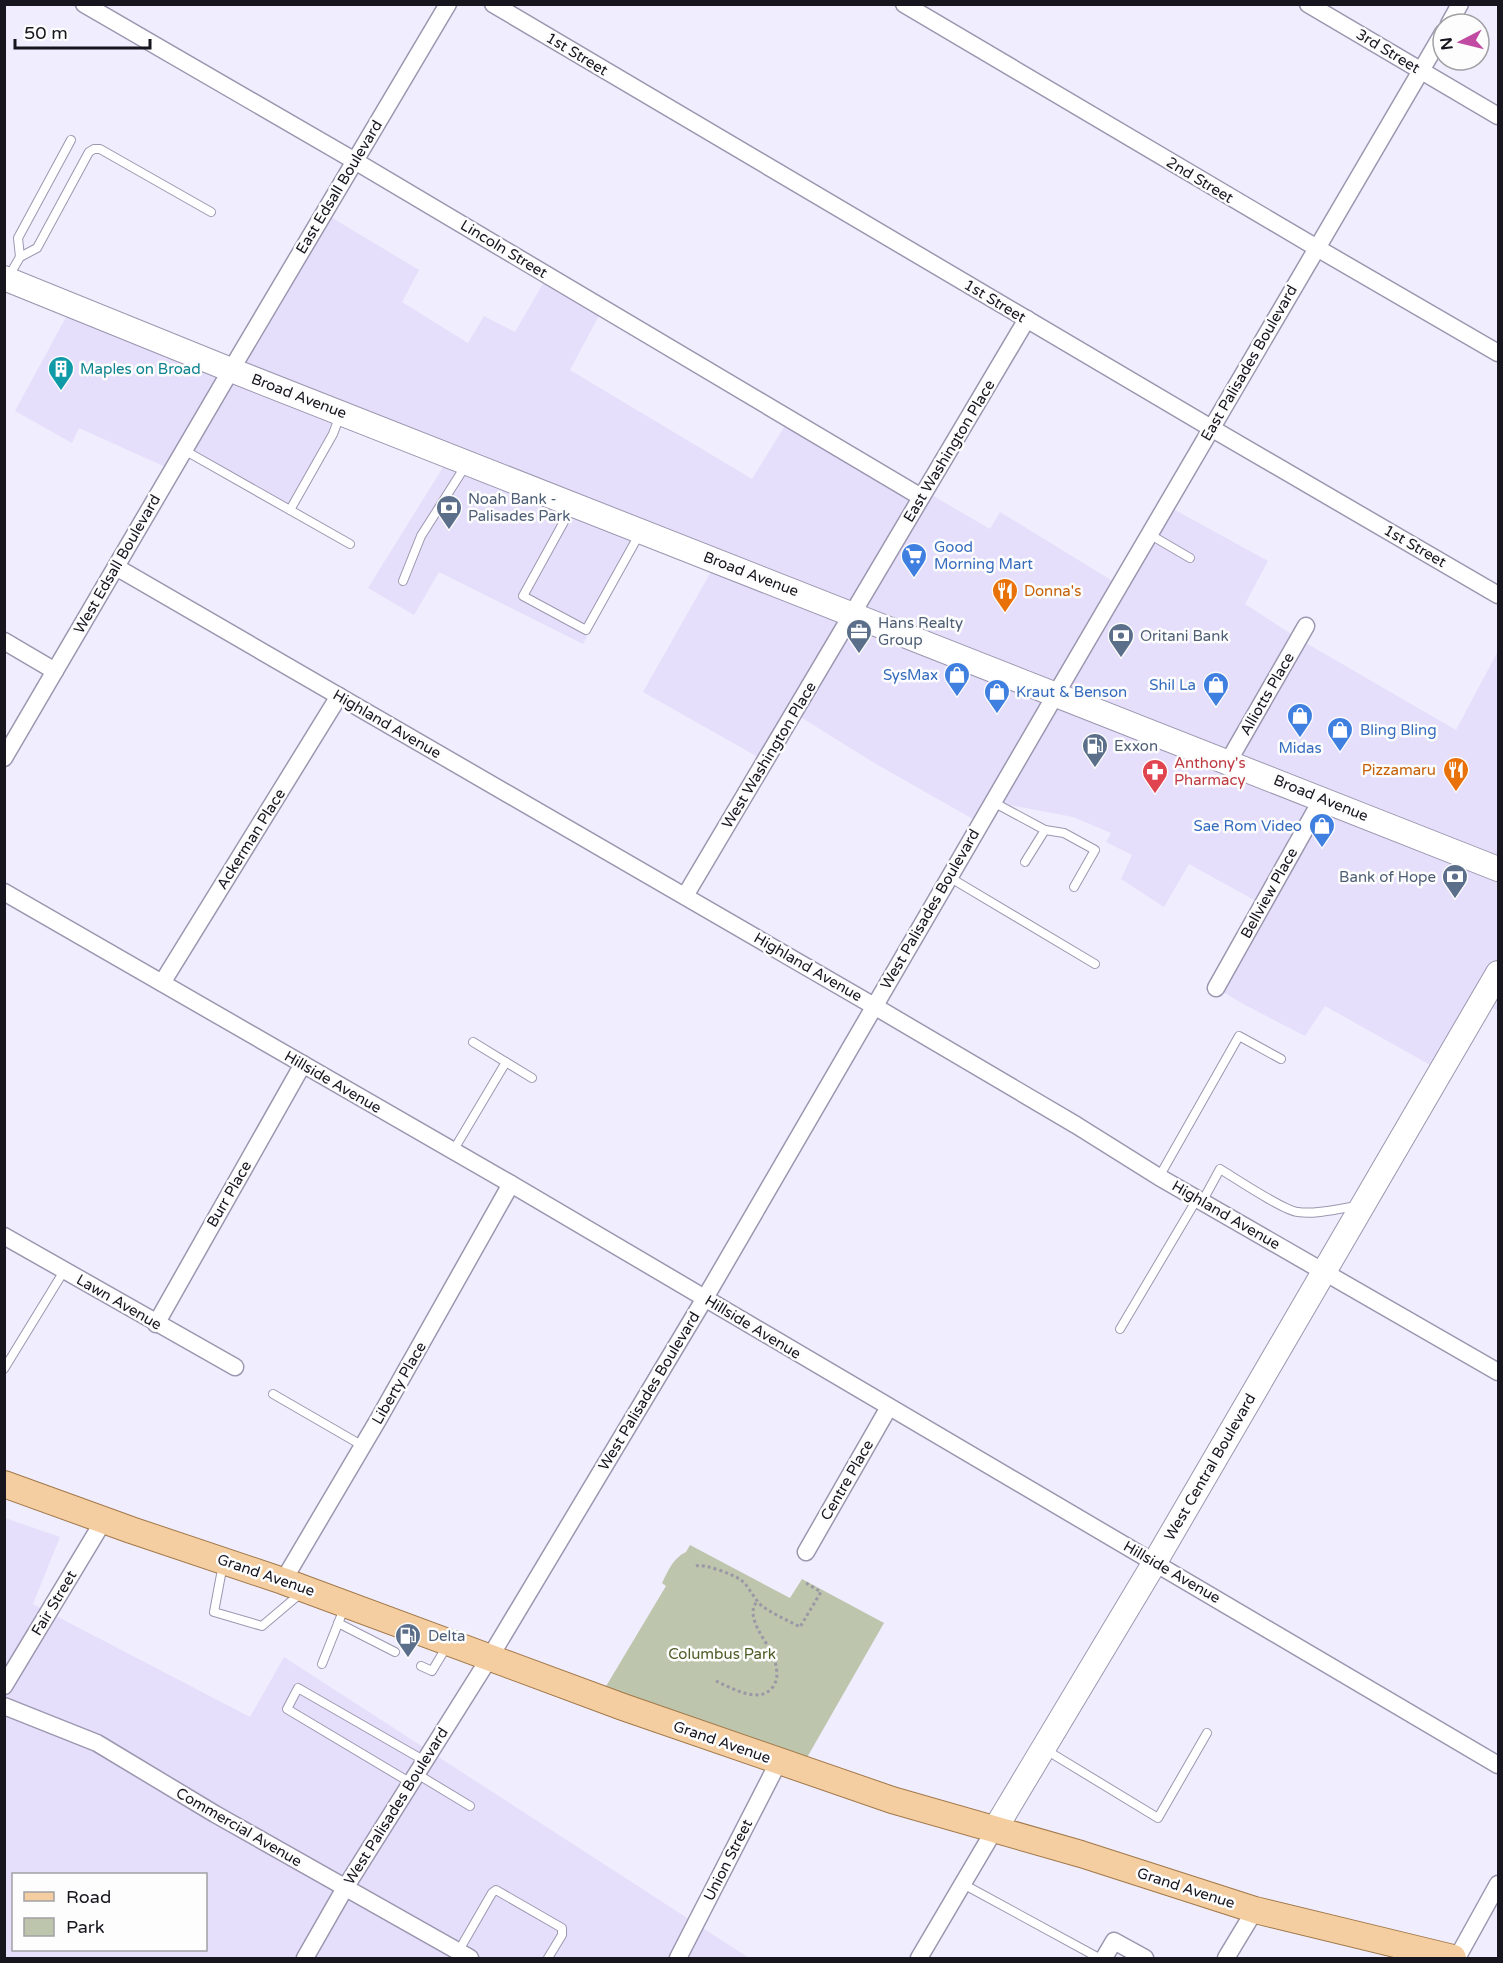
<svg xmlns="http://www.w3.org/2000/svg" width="1503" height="1963" font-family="'Varela Round',sans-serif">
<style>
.built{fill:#e5dffb;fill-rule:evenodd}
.green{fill:#bdc5ad}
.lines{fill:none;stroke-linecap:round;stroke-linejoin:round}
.lane-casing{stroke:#9c97b0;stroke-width:10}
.street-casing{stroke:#9c97b0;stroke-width:19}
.secondary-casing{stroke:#9c97b0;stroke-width:26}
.primary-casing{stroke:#a17849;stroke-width:28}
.path{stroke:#9b98a6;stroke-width:3;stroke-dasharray:3 3;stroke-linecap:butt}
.lane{stroke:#fff;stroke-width:8}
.street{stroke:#fff;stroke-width:16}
.secondary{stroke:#fff;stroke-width:24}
.primary{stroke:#f4cea0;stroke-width:26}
.labels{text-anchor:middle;stroke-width:5;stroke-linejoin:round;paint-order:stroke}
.street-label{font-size:15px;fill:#17151e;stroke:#fdfdfd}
.culture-label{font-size:15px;fill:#0d838f;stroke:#fdfdfd;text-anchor:start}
.service-label{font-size:15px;fill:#4e5e75;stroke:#fdfdfd;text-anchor:start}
.shop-label{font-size:15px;fill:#366cbe;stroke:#fdfdfd;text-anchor:start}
.food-label{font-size:15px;fill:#c56008;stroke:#fdfdfd;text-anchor:start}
.health-label{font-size:15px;fill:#be3a42;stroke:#fdfdfd;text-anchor:start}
.park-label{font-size:15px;fill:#4e5c27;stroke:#fdfdfd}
</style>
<rect width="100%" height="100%" fill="#f0edfe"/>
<g class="built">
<path d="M324,213L419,270L402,302L468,343L484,316L515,332L548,275L603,308L570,370L752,479L789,419L925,491L990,529L1000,512L1119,585L1166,505L1268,561L1245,604L1299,639L1456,730L1498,651V1011L1483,1001L1441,1071L1325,1006L1305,1036L1245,1005L1216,988L1263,905L1189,864L1164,907L1121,879L1132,855L1106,842L1111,833L1073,817L993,802L980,823L876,764L794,713L765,761L643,692L717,561L644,532L583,644L439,572L414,615L368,588L450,456L341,413L290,510L184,450L172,470L79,428L72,443L15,411L72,306L231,369Z"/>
<path d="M5,1518L60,1537L33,1604L250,1717L284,1657L749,1958H5ZM14,1874H206V1950H14Z"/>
</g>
<path class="green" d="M690,1545L790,1598L802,1579L884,1623L801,1768L599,1698L666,1586L662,1583C668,1571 673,1558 686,1552Z"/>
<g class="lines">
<defs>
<g id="lane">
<path d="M20,257L37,248L89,152L94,149H100L211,212"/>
<path d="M9,276L20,257L18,238L71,140"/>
<path d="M184,450L350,544"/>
<path d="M572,507L523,596L586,630L640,533"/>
<path d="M290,510L333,434L340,415"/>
<path d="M1149,534L1190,558"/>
<path d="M403,581L421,536L466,465"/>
<path d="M993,802L1045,830L1064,833L1095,850L1074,887"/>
<path d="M1025,862L1045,830"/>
<path d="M949,877L1095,964"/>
<path d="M473,1042L532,1078"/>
<path d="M453,1151L506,1062"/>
<path d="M1159,1177L1239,1036L1281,1059"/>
<path d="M1202,1202L1220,1169C1235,1178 1284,1211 1298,1212C1317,1215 1339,1208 1359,1206"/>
<path d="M1120,1329L1197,1199"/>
<path d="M4,1369L64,1271"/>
<path d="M273,1394L363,1446"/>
<path d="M223,1564L214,1612L262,1626L301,1593"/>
<path d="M338,1623L395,1652"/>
<path d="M322,1664L345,1606"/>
<path d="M421,1666L432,1671L447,1646"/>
<path d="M1046,1750L1158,1818L1207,1733"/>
<path d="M417,1774L470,1806"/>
<path d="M411,1783L287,1709L298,1688L425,1761"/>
<path d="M963,1884L1099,1958"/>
<path d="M458,1952L492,1893L496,1890L562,1928V1935L548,1958"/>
</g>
<g id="street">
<path d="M84,4L355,161L921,497"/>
<path d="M493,4L1211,428L1498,595"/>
<path d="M904,4L1317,248L1498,353"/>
<path d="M1308,4L1498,116"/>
<path d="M1449,24L1460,4"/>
<path d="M116,567L874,1006L1076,1125L1159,1177L1498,1372"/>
<path d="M4,641L55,671"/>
<path d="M4,758L231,370L448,4"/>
<path d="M1228,762L1306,626"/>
<path d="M4,892L511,1184L1498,1765"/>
<path d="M685,896L1027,319"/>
<path d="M162,983L339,696"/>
<path d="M1216,988L1322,799"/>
<path d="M4,1236L235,1367"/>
<path d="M156,1324L303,1064"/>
<path d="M806,1552L889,1407"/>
<path d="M283,1581L378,1420L511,1184"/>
<path d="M4,1686L104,1520"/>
<path d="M4,1706L97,1743L215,1814L470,1958"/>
<path d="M305,1958L345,1888L490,1657L705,1298L1056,694L1443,33"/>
<path d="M678,1958L779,1761"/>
<path d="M919,1958L995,1829"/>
<path d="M1104,1958L1114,1941L1145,1958"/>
<path d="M1226,1958L1255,1910"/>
<path d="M1457,1958L1498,1884"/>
</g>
<g id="secondary">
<path d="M4,278L231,370L1498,869"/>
<path d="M995,1829L1155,1562L1498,973"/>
</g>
<path id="primary" d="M4,1484L131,1530L283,1581L623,1707L892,1800L1081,1854L1255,1910L1453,1958"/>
</defs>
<use href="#lane" class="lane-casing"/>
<use href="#street" class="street-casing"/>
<use href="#secondary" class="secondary-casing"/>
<use href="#primary" class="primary-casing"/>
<g class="path">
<path d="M696,1566C704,1563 734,1575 741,1580C749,1586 753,1598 762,1606C773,1614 787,1620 800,1627L821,1592L806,1583"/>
<path d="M716,1681C731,1688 759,1704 772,1688C779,1680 777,1670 775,1661C770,1646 758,1634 754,1619C752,1611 753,1607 757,1601"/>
</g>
<use href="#lane" class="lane"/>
<use href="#street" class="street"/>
<use href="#secondary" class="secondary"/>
<use href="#primary" class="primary"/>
</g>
<defs>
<symbol id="building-pin" viewBox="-11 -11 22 30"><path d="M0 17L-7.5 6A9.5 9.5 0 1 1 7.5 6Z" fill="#0f9aa8" stroke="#fdfdfd"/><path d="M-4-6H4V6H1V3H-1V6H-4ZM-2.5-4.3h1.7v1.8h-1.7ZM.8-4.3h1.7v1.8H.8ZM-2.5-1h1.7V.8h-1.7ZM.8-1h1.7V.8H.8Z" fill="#fff"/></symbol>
<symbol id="bank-pin" viewBox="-11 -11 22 30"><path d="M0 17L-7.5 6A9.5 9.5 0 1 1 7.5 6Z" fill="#5c6f8a" stroke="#fdfdfd"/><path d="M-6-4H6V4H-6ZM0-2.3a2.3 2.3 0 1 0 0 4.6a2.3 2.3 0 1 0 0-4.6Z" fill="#fff"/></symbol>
<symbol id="supermarket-pin" viewBox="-11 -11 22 30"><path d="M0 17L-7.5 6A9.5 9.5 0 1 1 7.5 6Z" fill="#3f7fe0" stroke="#fdfdfd"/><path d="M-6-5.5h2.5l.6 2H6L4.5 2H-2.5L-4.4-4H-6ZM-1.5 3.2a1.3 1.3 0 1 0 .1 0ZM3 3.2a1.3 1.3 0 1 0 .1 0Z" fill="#fff"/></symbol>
<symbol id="restaurant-pin" viewBox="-11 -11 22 30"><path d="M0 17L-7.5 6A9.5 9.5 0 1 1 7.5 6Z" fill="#e8710a" stroke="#fdfdfd"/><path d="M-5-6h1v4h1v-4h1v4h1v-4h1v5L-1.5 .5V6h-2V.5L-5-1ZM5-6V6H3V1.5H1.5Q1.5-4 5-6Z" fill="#fff"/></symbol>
<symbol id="office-pin" viewBox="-11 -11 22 30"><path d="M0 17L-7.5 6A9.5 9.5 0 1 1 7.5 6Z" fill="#5c6f8a" stroke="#fdfdfd"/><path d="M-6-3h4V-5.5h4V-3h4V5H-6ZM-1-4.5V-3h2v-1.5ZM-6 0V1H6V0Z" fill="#fff"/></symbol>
<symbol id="shop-pin" viewBox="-11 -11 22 30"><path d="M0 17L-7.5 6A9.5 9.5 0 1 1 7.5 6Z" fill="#3f7fe0" stroke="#fdfdfd"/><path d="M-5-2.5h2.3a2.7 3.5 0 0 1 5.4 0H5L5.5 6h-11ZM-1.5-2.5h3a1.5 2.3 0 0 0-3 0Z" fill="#fff"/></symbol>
<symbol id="fuel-pin" viewBox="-11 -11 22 30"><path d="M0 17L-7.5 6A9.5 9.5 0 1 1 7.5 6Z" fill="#5c6f8a" stroke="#fdfdfd"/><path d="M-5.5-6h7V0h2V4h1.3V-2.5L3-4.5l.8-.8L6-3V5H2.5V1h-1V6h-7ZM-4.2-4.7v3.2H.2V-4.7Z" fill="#fff"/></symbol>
<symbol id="pharmacy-pin" viewBox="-11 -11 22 30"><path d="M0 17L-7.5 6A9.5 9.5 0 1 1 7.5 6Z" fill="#e0444e" stroke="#fdfdfd"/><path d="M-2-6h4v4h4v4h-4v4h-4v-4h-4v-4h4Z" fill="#fff"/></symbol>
</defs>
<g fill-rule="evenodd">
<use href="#building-pin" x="46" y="354" width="30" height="40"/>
<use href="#bank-pin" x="434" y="493" width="30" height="40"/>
<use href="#supermarket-pin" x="899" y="541" width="30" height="40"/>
<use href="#restaurant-pin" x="990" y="576" width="30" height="40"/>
<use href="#office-pin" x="844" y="617" width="30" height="40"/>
<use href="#bank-pin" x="1106" y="621" width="30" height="40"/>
<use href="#shop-pin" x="942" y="660" width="30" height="40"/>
<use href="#shop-pin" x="1201" y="670" width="30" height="40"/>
<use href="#shop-pin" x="982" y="677" width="30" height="40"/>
<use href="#shop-pin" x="1285" y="701" width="30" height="40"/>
<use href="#shop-pin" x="1325" y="715" width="30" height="40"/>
<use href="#fuel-pin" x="1080" y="731" width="30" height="40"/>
<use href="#restaurant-pin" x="1441" y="755" width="30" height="40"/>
<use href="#pharmacy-pin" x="1140" y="757" width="30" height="40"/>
<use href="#shop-pin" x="1307" y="811" width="30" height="40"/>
<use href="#bank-pin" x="1440" y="862" width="30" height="40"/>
<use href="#fuel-pin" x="393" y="1621" width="30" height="40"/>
</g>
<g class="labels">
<g class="street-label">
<text transform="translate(1388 51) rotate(31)" y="5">3rd Street</text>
<text transform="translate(577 54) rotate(31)" y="5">1st Street</text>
<text transform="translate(1200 180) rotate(31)" y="5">2nd Street</text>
<text transform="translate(339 187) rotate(-59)" y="5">East Edsall Boulevard</text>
<text transform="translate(504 249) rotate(31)" y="5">Lincoln Street</text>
<text transform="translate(995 301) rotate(31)" y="5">1st Street</text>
<text transform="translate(1249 363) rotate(-60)" y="5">East Palisades Boulevard</text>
<text transform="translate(299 396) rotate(21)" y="5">Broad Avenue</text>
<text transform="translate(949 451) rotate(-59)" y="5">East Washington Place</text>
<text transform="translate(1415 546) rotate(30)" y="5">1st Street</text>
<text transform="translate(117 564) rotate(-60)" y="5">West Edsall Boulevard</text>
<text transform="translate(751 574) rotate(21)" y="5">Broad Avenue</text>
<text transform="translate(1267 694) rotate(-60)" y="5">Alliotts Place</text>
<text transform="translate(387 724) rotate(30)" y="5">Highland Avenue</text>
<text transform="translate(769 755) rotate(-59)" y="5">West Washington Place</text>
<text transform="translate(1321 798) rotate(22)" y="5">Broad Avenue</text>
<text transform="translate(251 839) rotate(-58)" y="5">Ackerman Place</text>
<text transform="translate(1269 893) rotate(-61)" y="5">Bellview Place</text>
<text transform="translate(930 909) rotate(-60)" y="5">West Palisades Boulevard</text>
<text transform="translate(808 967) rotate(30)" y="5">Highland Avenue</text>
<text transform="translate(333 1082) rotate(30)" y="5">Hillside Avenue</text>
<text transform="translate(229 1194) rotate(-60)" y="5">Burr Place</text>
<text transform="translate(1226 1215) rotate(30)" y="5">Highland Avenue</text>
<text transform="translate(119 1302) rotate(30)" y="5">Lawn Avenue</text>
<text transform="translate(753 1327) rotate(31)" y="5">Hillside Avenue</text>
<text transform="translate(399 1383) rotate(-60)" y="5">Liberty Place</text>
<text transform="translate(649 1391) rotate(-59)" y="5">West Palisades Boulevard</text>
<text transform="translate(1210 1467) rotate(-60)" y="5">West Central Boulevard</text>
<text transform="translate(847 1480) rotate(-60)" y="5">Centre Place</text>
<text transform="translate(1172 1572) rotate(30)" y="5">Hillside Avenue</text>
<text transform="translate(266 1575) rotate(19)" y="5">Grand Avenue</text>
<text transform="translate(54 1603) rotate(-59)" y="5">Fair Street</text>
<text transform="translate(722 1742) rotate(19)" y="5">Grand Avenue</text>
<text transform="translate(396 1806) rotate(-58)" y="5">West Palisades Boulevard</text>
<text transform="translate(239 1827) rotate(30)" y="5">Commercial Avenue</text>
<text transform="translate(728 1860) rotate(-63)" y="5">Union Street</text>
<text transform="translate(1186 1888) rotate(18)" y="5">Grand Avenue</text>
</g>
<g class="culture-label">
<text x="80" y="374">Maples on Broad</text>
</g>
<g class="service-label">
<text x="468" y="504">Noah Bank -<tspan x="468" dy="17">Palisades Park</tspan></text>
<text x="878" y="628">Hans Realty<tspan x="878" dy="17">Group</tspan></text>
<text x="1140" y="641">Oritani Bank</text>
<text x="1114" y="751">Exxon</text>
<text x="1436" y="882" text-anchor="end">Bank of Hope</text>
<text x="428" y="1641">Delta</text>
</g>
<g class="shop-label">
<text x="934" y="552">Good<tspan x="934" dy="17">Morning Mart</tspan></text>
<text x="938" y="680" text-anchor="end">SysMax</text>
<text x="1196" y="690" text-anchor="end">Shil La</text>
<text x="1016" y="697">Kraut &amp; Benson</text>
<text x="1360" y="735">Bling Bling</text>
<text x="1300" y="753" text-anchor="middle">Midas</text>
<text x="1302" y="831" text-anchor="end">Sae Rom Video</text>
</g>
<g class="food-label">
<text x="1024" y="596">Donna's</text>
<text x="1436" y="775" text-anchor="end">Pizzamaru</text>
</g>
<g class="health-label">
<text x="1174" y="768">Anthony's<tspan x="1174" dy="17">Pharmacy</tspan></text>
</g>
<g class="park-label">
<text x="722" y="1659">Columbus Park</text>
</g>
</g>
<rect width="1503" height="1963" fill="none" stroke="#17151e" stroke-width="12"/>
<rect x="12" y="1873" width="195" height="78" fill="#fdfdfd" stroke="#a1a0a4" stroke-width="1.5"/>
<rect x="24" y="1892" width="30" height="9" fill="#f4cea0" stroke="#a1a0a4" stroke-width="1.5"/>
<text x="66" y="1903" font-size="18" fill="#17151e">Road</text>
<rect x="24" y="1918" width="30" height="18" fill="#bdc5ad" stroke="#a1a0a4" stroke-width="1.5"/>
<text x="66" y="1933" font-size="18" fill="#17151e">Park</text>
<g transform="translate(1461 42) rotate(263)"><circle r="28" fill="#fdfdfd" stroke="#a1a0a4" stroke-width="1.5"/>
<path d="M0-4.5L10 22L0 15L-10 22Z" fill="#c14ba3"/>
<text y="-9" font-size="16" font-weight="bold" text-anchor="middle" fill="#17151e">N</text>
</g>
<path d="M15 39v9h135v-9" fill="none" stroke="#17151e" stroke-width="3"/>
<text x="24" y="39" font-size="18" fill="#17151e" stroke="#fdfdfd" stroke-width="4.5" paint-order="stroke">50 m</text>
</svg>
